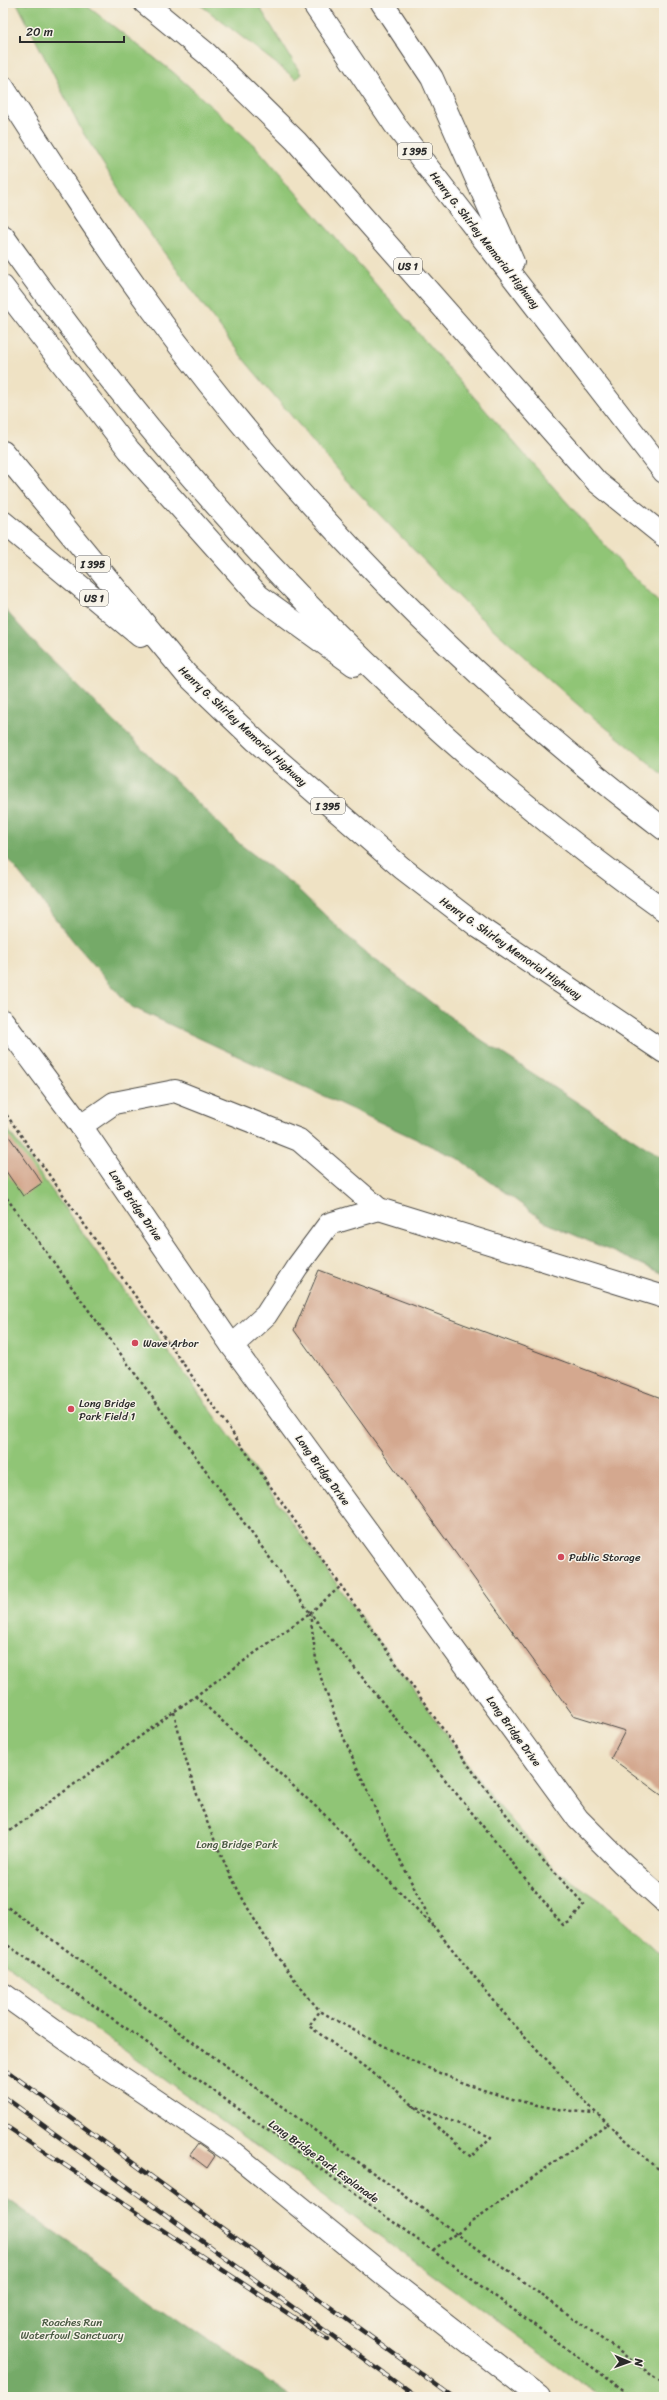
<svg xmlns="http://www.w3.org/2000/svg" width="667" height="2400" font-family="Sriracha,sans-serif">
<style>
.green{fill:#90c576;stroke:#5e7850}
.forest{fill:#74aa67;stroke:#506a49}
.building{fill:#d4a88f}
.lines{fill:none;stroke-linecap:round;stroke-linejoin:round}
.minor-casing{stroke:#484642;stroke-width:24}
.highway-casing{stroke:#484642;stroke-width:24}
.path{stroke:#484642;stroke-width:2.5;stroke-dasharray:3 3;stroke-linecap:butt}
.minor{stroke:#fff;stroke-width:22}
.highway{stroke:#fff;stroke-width:22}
.rail-casing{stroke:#2b2b2b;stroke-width:4.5}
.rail{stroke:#f7f3e8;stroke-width:3;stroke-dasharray:9;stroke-linecap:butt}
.poi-dot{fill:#d1495b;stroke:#f7f3e8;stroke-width:1.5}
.labels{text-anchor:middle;stroke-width:3;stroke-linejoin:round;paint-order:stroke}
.shield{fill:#f7f3e8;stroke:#686764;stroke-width:1}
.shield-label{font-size:10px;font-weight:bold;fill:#2b2b2b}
.street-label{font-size:11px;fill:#2b2b2b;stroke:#f7f3e8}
.poi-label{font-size:11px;fill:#2b2b2b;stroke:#f7f3e8;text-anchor:start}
.park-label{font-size:11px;fill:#495942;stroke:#f7f3e8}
</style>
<rect width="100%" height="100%" fill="#f7f3e8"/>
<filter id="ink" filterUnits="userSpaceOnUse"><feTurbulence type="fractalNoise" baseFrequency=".025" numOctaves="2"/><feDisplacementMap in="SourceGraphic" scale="8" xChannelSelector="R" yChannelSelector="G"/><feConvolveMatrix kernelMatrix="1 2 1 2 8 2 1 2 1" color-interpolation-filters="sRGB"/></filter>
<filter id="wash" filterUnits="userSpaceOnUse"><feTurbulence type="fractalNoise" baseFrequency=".012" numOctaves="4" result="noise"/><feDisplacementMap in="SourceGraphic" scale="16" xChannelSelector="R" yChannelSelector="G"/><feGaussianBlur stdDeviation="0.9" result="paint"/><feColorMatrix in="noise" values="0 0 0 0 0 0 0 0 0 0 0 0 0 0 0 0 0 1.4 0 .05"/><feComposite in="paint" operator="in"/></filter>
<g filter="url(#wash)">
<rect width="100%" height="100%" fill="#efe2c4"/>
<g class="green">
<path d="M17,3H83L173,72L257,148L487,412L626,569L664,608V775L577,704L473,611L344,478L245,361L136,215L82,131Z"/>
<path d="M198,3H257L301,74L296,79Z"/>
<path d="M3,1123L491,1797L554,1869L601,1901L664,1958V2397H601L3,1962Z"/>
</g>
<g class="forest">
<path d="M3,607L41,650L241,845L291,883L361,949L474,1035L664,1159V1274L547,1223L459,1159L130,1006L74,942L3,853Z"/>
<path d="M3,2196L291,2397H3Z"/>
</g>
<g id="blocks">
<g class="building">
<path d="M3,1128L42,1183L23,1196L3,1167Z"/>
<path d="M319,1270L664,1399V1797L611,1758L625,1731L573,1715L294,1330Z"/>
<path d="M198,2144L215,2156L207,2168L190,2155Z"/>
</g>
</g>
</g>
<g filter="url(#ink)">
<use href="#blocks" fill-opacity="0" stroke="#484642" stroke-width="1"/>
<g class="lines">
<defs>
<g id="minor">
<path d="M3,1021L81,1126L232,1346L578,1819L621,1862L664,1901"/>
<path d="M81,1126L114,1103L175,1091L299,1140L379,1209L664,1297"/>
<path d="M232,1346L266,1315L297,1267L329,1224L379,1209"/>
<path d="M3,1994L88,2055L231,2151L403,2291L539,2397"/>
</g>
<g id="highway">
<path d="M145,3L207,54L296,141L597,482L664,536"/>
<path d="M313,3L395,125L664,472"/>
<path d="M382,3L432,78L513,262"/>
<path d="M3,87C51,162 99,237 151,308C295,504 470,682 664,829"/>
<path d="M3,236C187,496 403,725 664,910"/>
<path d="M3,287L129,450L259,596L354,665"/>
<path d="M3,452L186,674L256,741L402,868L480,928L664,1052"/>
<path d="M3,522L140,636"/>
</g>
</defs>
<use href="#minor" class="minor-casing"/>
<use href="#highway" class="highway-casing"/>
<g class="path">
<path d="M3,1110L479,1780L540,1857L584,1904L570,1922L563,1925L310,1613"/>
<path d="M3,1193L310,1613L3,1836"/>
<path d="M310,1613L317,1667L339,1727L382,1824L433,1925"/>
<path d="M310,1613L341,1586"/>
<path d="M195,1696L326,1816L435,1928L508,2018L596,2113L664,2174"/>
<path d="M174,1712C198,1822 246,1925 320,2011"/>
<path d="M3,1904L664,2384"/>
<path d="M3,1942L166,2056L633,2397"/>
<path d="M412,2105L491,2137L471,2157L396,2090L309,2026L320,2011C405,2060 495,2107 595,2113"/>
<path d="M433,2250L607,2124"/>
</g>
<use href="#minor" class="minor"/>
<use href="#highway" class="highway"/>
<defs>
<g id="rail">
<path d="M3,2068L453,2397"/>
<path d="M3,2096L416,2397"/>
<path d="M3,2124L328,2340"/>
</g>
</defs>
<use href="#rail" class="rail-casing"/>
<use href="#rail" class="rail"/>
</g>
</g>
<g class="poi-dot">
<circle cx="135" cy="1343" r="4"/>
<circle cx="71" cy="1409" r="4"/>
<circle cx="561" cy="1557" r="4"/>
</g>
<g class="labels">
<g class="shield">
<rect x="398" y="143" width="34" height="16" rx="3"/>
<rect x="394" y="258" width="28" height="16" rx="3"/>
<rect x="76" y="556" width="34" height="16" rx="3"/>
<rect x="80" y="590" width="28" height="16" rx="3"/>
<rect x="311" y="798" width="34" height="16" rx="3"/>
</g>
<g class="shield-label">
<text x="415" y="155">I 395</text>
<text x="408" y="270">US 1</text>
<text x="93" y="568">I 395</text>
<text x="94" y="602">US 1</text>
<text x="328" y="810">I 395</text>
</g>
<g class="street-label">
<text transform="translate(485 240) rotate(52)" y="4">Henry G. Shirley Memorial Highway</text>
<text transform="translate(243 726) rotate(43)" y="4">Henry G. Shirley Memorial Highway</text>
<text transform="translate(511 948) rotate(35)" y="4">Henry G. Shirley Memorial Highway</text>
<text transform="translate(136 1205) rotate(55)" y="4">Long Bridge Drive</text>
<text transform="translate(323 1470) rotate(54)" y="4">Long Bridge Drive</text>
<text transform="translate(514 1731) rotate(54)" y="4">Long Bridge Drive</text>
<text transform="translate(324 2161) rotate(36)" y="4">Long Bridge Park Esplanade</text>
</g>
<g class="poi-label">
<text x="143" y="1347">Wave Arbor</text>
<text x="79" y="1407">Long Bridge<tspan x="79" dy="13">Park Field 1</tspan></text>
<text x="569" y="1561">Public Storage</text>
</g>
<g class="park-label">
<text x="237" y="1848">Long Bridge Park</text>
<text x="72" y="2326">Roaches Run<tspan x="72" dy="13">Waterfowl Sanctuary</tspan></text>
</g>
</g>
<rect width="667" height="2400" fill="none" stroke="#f7f3e8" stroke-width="16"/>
<g transform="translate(629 2362) rotate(92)" stroke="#f7f3e8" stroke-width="3" paint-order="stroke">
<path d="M0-3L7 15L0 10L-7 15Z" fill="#2b2b2b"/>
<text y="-6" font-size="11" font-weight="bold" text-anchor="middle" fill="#2b2b2b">N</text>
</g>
<path d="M20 36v6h104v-6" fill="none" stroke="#2b2b2b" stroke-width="2"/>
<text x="26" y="36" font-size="12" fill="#2b2b2b" stroke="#f7f3e8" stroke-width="3" paint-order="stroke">20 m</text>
</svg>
